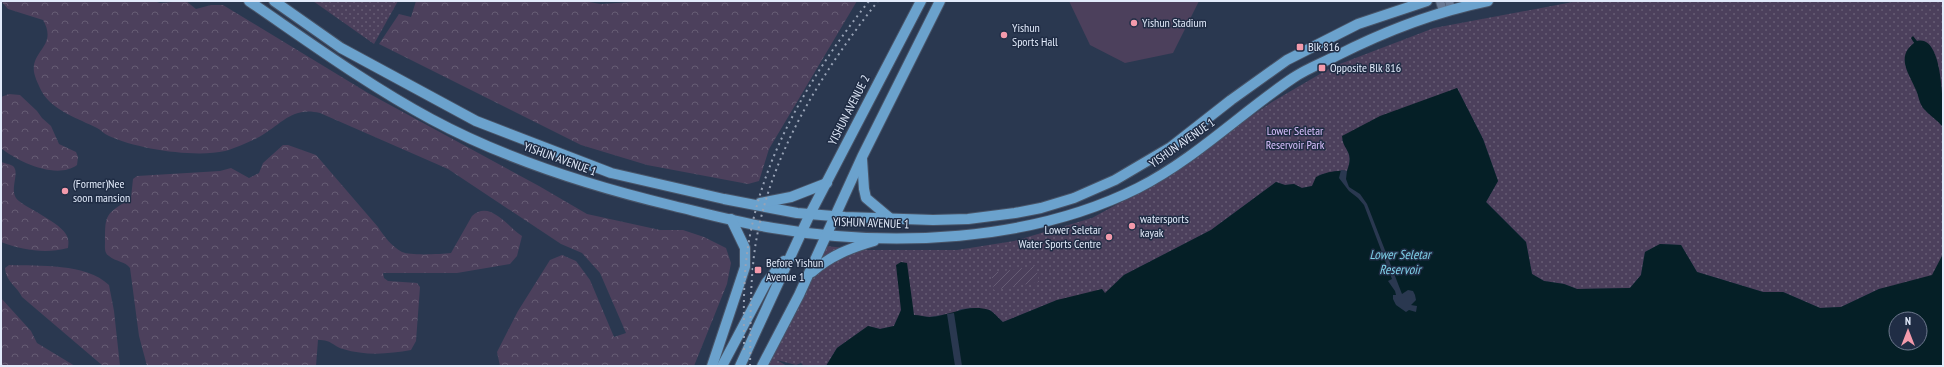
<svg xmlns="http://www.w3.org/2000/svg" width="1944" height="367" font-family="'PT Sans Narrow',sans-serif">
<style>
.grass{fill:url(#grass-dots)}
.forest{fill:url(#forest-crowns)}
.garden{fill:url(#garden-furrows)}
.pitch{fill:#4c405c}
.water{fill:#051f26;fill-rule:evenodd}
.pier{fill:#2a3850}
.lines{fill:none;stroke-linecap:round;stroke-linejoin:round}
.street-casing{stroke:#485468;stroke-width:10}
.primary-casing{stroke:#485468;stroke-width:12}
.street{stroke:#687994;stroke-width:8}
.primary{stroke:#6ba2cd;stroke-width:10}
.rail{stroke:#98a3b6;stroke-width:2;stroke-dasharray:2 4;stroke-linecap:butt}
.poi-dot{fill:#f39aab;stroke:#202d45;stroke-width:1.5}
.labels{text-anchor:middle;stroke-width:3;stroke-linejoin:round;paint-order:stroke}
.poi-label{font-size:12px;fill:#e2ebfb;stroke:#202d45;text-anchor:start}
.street-label{font-size:12px;fill:#e2ebfb;stroke:#202d45}
.park-label{font-size:12px;fill:#dbc2ff;stroke:#202d45}
.water-label{font-size:13px;font-style:italic;fill:#7ed0e8;stroke:#202d45}
</style>
<defs>
<pattern id="grass-dots" width="8" height="8" patternUnits="userSpaceOnUse"><rect width="8" height="8" fill="#4c405c"/><path d="M2 2h.1M6 6h.1" fill="none" stroke="#665c74" stroke-width="1.8" stroke-linecap="round"/></pattern>
<pattern id="forest-crowns" width="20" height="18" patternUnits="userSpaceOnUse"><rect width="20" height="18" fill="#4c405c"/><path d="M2 6a3 3 0 1 1 6 0M12 15a3 3 0 1 1 6 0" fill="none" stroke="#665c74"/></pattern>
<pattern id="garden-furrows" width="10" height="10" patternUnits="userSpaceOnUse"><rect width="10" height="10" fill="#4c405c"/><path d="M-1 1l2-2M0 10L10 0M9 11l2-2" fill="none" stroke="#665c74"/></pattern>
</defs>
<rect width="100%" height="100%" fill="#2a3850"/>
<g class="grass">
<path d="M313,1H398L374,44Z"/>
<path d="M1578,1H1943V277L1879,289L1841,307L1820,308L1783,292H1763L1697,272L1681,245L1660,244L1645,252L1641,275L1630,288L1577,289L1564,284L1544,281L1532,274L1526,242L1486,202L1498,181L1483,139L1457,88L1342,140C1349,152 1352,158 1347,171C1335,170 1331,173 1319,175L1312,186L1301,188L1294,184L1285,185L1276,182L1211,230L1124,275L1105,294L1057,300L1003,322L990,310L973,308L961,309L954,313L929,317L914,315L897,319L894,326L880,329L868,326L837,348L826,366H804L801,363L796,365L777,360L787,366H765L825,246L867,250H957L1014,241L1092,218L1143,190L1272,102L1332,67L1434,28Z"/>
</g>
<g class="forest">
<path d="M1,1H154L160,3L186,1L196,9L211,5H223L368,93L539,186L587,214L660,230H683L704,237L726,248L731,263L727,284L694,366H500L497,352L518,311L550,260L562,255L576,261L590,280L614,337L626,333L600,273L582,253L561,244L448,169L320,113C292,106 282,124 259,137C249,142 236,148 225,151C195,158 137,149 109,136C104,134 101,130 97,128C79,119 52,110 42,92C39,86 35,78 34,72C31,50 58,46 43,20L8,9Z"/>
<path d="M416,1H583L601,4L647,1H857L769,149L759,181L748,184L647,165L581,145L379,44L399,14L411,17Z"/>
<path d="M9,94L20,95L37,111L42,118L51,126L59,144L76,152L78,157L77,165C57,180 18,162 1,148V97Z"/>
<path d="M283,145H288L316,155L378,227C383,235 392,247 402,252C411,256 441,254 451,253L472,216C490,199 509,228 522,236L517,256L510,264L457,273H383L384,278L388,281L417,283L420,287L416,341L411,350C389,354 366,356 343,349C332,346 333,340 318,340L316,366H147L139,336L130,268C125,261 116,262 109,256C104,253 105,247 105,242C105,212 106,215 131,198L133,179L137,176L220,171L231,168L249,178L259,173L263,163Z"/>
<path d="M1,162C4,163 10,164 13,166C21,173 7,192 19,201C30,210 66,225 68,239C69,242 68,246 68,248C45,254 23,250 1,242Z"/>
<path d="M9,265C39,266 86,263 109,285L114,311L120,366H103L22,297C17,286 6,282 5,268Z"/>
<path d="M1,298L31,331L37,343L75,366H1Z"/>
</g>
<path class="garden" d="M1036,266L1039,282L994,290L991,273Z"/>
<path class="pitch" d="M1069,1H1199L1173,53L1125,63L1090,45Z"/>
<g class="water">
<path d="M1913,36L1917,41C1944,34 1943,109 1943,127C1937,120 1929,115 1923,108C1919,102 1919,97 1916,90C1910,75 1895,57 1914,43L1911,38Z"/>
<path d="M1457,88L1483,139L1498,181L1486,202L1526,242L1532,274L1544,281L1564,284L1577,289L1630,288L1641,275L1645,252L1660,244L1681,245L1697,272L1763,292H1783L1820,308L1841,307L1879,289L1932,275L1943,254V366H826L837,348L868,326L880,329L894,326L901,310L896,265L901,262L907,263L914,315C919,315 925,317 930,317C950,316 968,303 989,310C993,311 999,319 1003,322L1057,300L1102,289L1105,293L1124,275L1211,230L1276,182L1285,185L1294,184L1302,188L1312,186L1316,177C1326,172 1336,170 1347,171C1355,150 1343,152 1342,136L1380,116ZM1896,319H1920V343H1896Z"/>
</g>
<g class="pier">
<path d="M1341,170L1347,171L1346,179L1349,187L1360,194L1367,204L1402,294L1408,290L1413,291L1415,295L1416,300L1411,305L1417,306L1416,312L1409,310L1406,312L1396,305L1393,299V295H1396L1395,291L1388,281L1392,279L1364,205L1358,198L1349,191L1339,178Z"/>
<path d="M954,313L962,366H955L947,314Z"/>
</g>
<g class="lines">
<defs>
<g id="street">
<path d="M1440,1L1443,11"/>
<path d="M1449,1L1451,9"/>
</g>
<g id="primary">
<path d="M249,1C309,42 368,85 431,119C507,160 590,186 674,206C707,214 740,223 773,228C891,248 1030,242 1138,188C1195,159 1241,113 1293,78C1306,69 1322,63 1336,56C1385,31 1434,12 1488,1"/>
<path d="M274,1L341,48L476,121L611,173L724,199L797,213L845,217L933,220L968,219L1015,213L1041,208L1074,198L1115,180L1171,147L1231,100L1287,60L1358,24L1427,1"/>
<path d="M862,159L864,189L866,198L891,219"/>
<path d="M760,203L791,197L827,183"/>
<path d="M812,272C830,256 850,248 874,241"/>
<path d="M712,366L745,267V248L731,219"/>
<path d="M722,366L766,283L784,261"/>
<path d="M740,366L810,214L921,1"/>
<path d="M762,366L799,295L862,157L940,1"/>
</g>
</defs>
<use href="#street" class="street-casing"/>
<use href="#primary" class="primary-casing"/>
<use href="#street" class="street"/>
<use href="#primary" class="primary"/>
<g class="rail">
<path d="M744,350C744,321 743,291 746,262C757,163 809,77 869,1"/>
<path d="M750,366C751,323 749,279 757,236C774,148 823,71 878,1"/>
</g>
</g>
<g class="poi-dot">
<circle cx="1134" cy="23" r="4"/>
<circle cx="1004" cy="35" r="4"/>
<rect x="1296" y="43" width="8" height="8" rx="2"/>
<rect x="1318" y="64" width="8" height="8" rx="2"/>
<circle cx="65" cy="191" r="4"/>
<circle cx="1132" cy="226" r="4"/>
<circle cx="1109" cy="237" r="4"/>
<rect x="754" y="266" width="8" height="8" rx="2"/>
</g>
<g class="labels">
<g class="poi-label">
<text x="1142" y="27">Yishun Stadium</text>
<text x="1012" y="32">Yishun<tspan x="1012" dy="14">Sports Hall</tspan></text>
<text x="1308" y="51">Blk 816</text>
<text x="1330" y="72">Opposite Blk 816</text>
<text x="73" y="188">(Former)Nee<tspan x="73" dy="14">soon mansion</tspan></text>
<text x="1140" y="223">watersports<tspan x="1140" dy="14">kayak</tspan></text>
<text x="1101" y="234" text-anchor="end">Lower Seletar<tspan x="1101" dy="14">Water Sports Centre</tspan></text>
<text x="766" y="267">Before Yishun<tspan x="766" dy="14">Avenue 1</tspan></text>
</g>
<g class="street-label">
<text transform="translate(849 110) rotate(-63)" y="4">YISHUN AVENUE 2</text>
<text transform="translate(1182 143) rotate(-35)" y="4">YISHUN AVENUE 1</text>
<text transform="translate(560 159) rotate(20)" y="4">YISHUN AVENUE 1</text>
<text transform="translate(871 223) rotate(2)" y="4">YISHUN AVENUE 1</text>
</g>
<g class="park-label">
<text x="1295" y="135">Lower Seletar<tspan x="1295" dy="14">Reservoir Park</tspan></text>
</g>
<g class="water-label">
<text x="1400" y="259">Lower Seletar<tspan x="1400" dy="15">Reservoir</tspan></text>
</g>
</g>
<rect width="1944" height="367" fill="none" stroke="#e2ebfb" stroke-width="4"/>
<g transform="translate(1908 331)"><circle r="19" fill="#202d45" stroke="#6e798e"/>
<path d="M0-3L7 15L0 10L-7 15Z" fill="#f39aab"/>
<text y="-6" font-size="11" font-weight="bold" text-anchor="middle" fill="#e2ebfb">N</text>
</g>
</svg>
